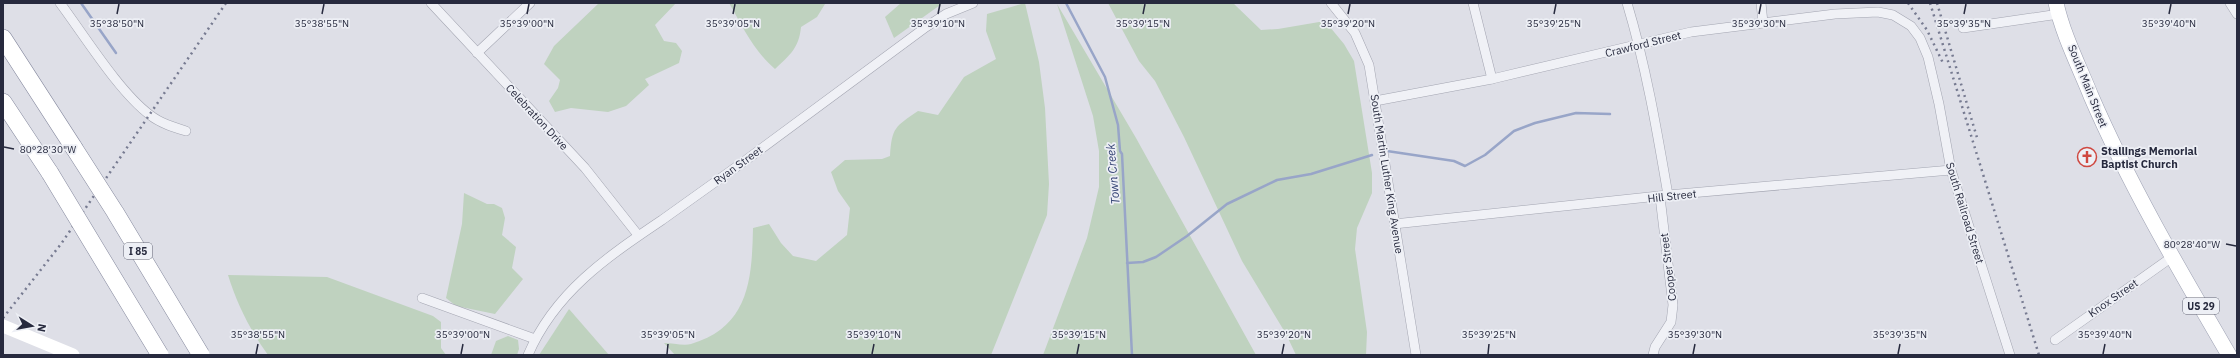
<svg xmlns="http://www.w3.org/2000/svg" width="2240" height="358" font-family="'IBM Plex Sans',sans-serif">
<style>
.green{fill:#bfd2bf}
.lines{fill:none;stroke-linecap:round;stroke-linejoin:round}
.stream{stroke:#98a5c8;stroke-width:2.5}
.minor-casing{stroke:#a3a5b1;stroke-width:10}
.primary-casing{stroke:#9da1b3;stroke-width:16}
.motorway-casing{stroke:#85899e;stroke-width:18}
.minor{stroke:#f0f1f6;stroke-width:9}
.secondary{stroke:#fff;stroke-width:13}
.primary{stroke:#fff;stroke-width:15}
.motorway{stroke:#fff;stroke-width:17}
.rail{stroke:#777b91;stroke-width:2.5;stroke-dasharray:2 4;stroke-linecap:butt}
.motorway-bridge-casing{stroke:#85899e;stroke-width:18;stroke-linecap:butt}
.motorway-bridge{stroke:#fff;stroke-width:17}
.ticks{fill:none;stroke:#272a3e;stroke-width:1.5}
.labels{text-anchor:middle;stroke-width:3.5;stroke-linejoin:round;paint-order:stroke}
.shield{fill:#edeff5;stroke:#626575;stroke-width:1}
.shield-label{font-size:10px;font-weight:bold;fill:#272a3e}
.street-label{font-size:11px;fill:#272a3e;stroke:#edeff5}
.poi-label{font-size:11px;font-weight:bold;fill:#272a3e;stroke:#edeff5;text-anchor:start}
.water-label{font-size:12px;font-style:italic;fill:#314072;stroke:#edeff5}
.ticks-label{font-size:10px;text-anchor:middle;fill:#272a3e;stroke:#edeff5;stroke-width:3.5;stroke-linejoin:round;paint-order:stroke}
</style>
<rect width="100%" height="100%" fill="#dedfe7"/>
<g class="green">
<path d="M599,3H676L655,25L664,41L676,43L682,51L679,63L645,79L649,85L626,106L608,112L571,108L555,112L549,101L558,88L560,80L544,64L554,46Z"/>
<path d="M729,3H824L825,4L817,17L801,27C799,48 790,55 775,69C753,50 743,27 729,3Z"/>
<path d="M901,3H943L894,38L885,17Z"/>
<path d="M1025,3L1039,62L1045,108L1049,184L1047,215L991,355H675L664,343C672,343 684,346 691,344C749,327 752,279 753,228L769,224L781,243L793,256L816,261L847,235L850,208L838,191L831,172L845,160L882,159L890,156C892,127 895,127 918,111L938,115L964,77L996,59L986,31L987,14Z"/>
<path d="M1108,3H1233L1261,30L1278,29L1325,21L1344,44L1354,61L1372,173V193L1357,228L1355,249L1367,332L1366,355H1296L1286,334L1242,261L1184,137L1155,81L1139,61Z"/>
<path d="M1057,4L1136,138L1256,355H1043L1087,238L1099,187V151L1093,116Z"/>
<path d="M464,193L487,204H494L502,208L505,218L502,235L516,247L512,268L523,279L495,314L456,306L446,298L462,224Z"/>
<path d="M228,275L327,277L433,316L441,322V348L446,355H268C250,330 237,304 228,275Z"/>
<path d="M569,309L609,355H539Z"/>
<path d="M508,336L518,340L519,349L517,355H491L496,341Z"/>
</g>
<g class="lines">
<g class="stream">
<path d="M81,3L116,53"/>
<path d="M1066,3L1105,77L1118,125L1120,151L1122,154L1132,355"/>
<path d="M1387,151L1454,161L1465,166L1485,155L1514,131L1535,123L1576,113L1610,114"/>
<path d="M1127,263L1143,262L1156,257L1187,236L1227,204L1277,180L1311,174L1372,155"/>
</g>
<defs>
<g id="minor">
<path d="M60,3C84,35 119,92 150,115C160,123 173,127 186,131"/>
<path d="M431,3L585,168L638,235"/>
<path d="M1331,3L1355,33L1369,65L1416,355"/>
<path d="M1473,3L1492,79"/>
<path d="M1627,3C1646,66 1657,131 1668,195"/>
<path d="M1761,3L1763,23"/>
<path d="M2230,3L2237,14"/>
<path d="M1963,28L2059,14"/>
<path d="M477,53L530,3"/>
<path d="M1375,101L1492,79L1691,32L1835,14L1878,12L1893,15L1911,26L1920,38L1928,57L1939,104L1951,170L2010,355"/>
<path d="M1394,224L1668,195L1951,170"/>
<path d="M422,298L535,339"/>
<path d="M2055,340L2172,257"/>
<path d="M528,355C555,292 607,257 662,220C690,200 718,180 746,160C806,116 866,72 926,27L946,14L973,3"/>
<path d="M1653,355L1655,347L1671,322L1673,305L1660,197"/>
</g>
<path id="primary" d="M2056,3C2063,35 2079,66 2091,96C2130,186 2180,271 2229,355"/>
<g id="motorway">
<path d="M3,38L74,148"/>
<path d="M3,102L50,173"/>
</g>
</defs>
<use href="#minor" class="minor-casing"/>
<use href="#primary" class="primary-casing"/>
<use href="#motorway" class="motorway-casing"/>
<use href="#minor" class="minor"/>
<path class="secondary" d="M3,326L73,355"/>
<use href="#primary" class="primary"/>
<use href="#motorway" class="motorway"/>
<g class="rail">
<path d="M1908,3L1927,30L1943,63"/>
<path d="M1930,3L2039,355"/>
<path d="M1937,3L1978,141"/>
<path d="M3,318L61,244L226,3"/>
</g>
<defs>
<g id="motorway-bridge">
<path d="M74,148L115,212L201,355"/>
<path d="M50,173L160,355"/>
</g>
</defs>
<use href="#motorway-bridge" class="motorway-bridge-casing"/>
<use href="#motorway-bridge" class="motorway-bridge"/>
</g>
<path class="ticks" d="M117,14L119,4M322,14L324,4M527,14L529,4M733,14L735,4M938,14L940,4M1143,14L1145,4M1348,14L1350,4M1554,14L1556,4M1759,14L1761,4M1964,14L1966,4M2169,14L2171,4M4,147L14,149M2226,244L2236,246M256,354L258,344M461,354L463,344M667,354L668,344M872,354L874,344M1077,354L1079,344M1282,354L1284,344M1488,354L1489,344M1693,354L1695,344M1898,354L1900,344M2103,354L2105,344"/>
<defs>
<symbol id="church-ring" viewBox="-11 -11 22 22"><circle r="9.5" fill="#edeff5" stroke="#cf4840" stroke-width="1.5"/><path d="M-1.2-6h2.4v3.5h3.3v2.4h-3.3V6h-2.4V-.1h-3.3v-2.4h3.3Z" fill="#cf4840"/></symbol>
</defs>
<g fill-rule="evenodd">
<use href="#church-ring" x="2076" y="146" width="22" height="22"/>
</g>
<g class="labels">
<g class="shield">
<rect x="124" y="243" width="28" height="16" rx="3"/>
<rect x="2183" y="298" width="36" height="16" rx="3"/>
</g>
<g class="shield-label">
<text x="138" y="255">I 85</text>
<text x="2201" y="310">US 29</text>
</g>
<g class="street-label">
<text transform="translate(1643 44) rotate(-14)" y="4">Crawford Street</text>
<text transform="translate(2088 86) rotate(68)" y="4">South Main Street</text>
<text transform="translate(537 117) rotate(47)" y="4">Celebration Drive</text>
<text transform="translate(738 165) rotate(-36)" y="4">Ryan Street</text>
<text transform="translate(1387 174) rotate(81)" y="4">South Martin Luther King Avenue</text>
<text transform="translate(1672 196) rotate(-6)" y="4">Hill Street</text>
<text transform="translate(1965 213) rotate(73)" y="4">South Railroad Street</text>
<text transform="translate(1668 267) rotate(-97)" y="4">Cooper Street</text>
<text transform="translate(2113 298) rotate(-35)" y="4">Knox Street</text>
</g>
<g class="poi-label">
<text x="2101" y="155">Stallings Memorial<tspan x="2101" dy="13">Baptist Church</tspan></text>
</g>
<g class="water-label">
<text transform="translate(1113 174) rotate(-95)" y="4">Town Creek</text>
</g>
</g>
<g class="ticks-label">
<text x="117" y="27">35°38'50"N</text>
<text x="322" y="27">35°38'55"N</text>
<text x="527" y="27">35°39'00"N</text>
<text x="733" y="27">35°39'05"N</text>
<text x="938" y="27">35°39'10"N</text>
<text x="1143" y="27">35°39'15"N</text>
<text x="1348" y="27">35°39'20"N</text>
<text x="1554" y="27">35°39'25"N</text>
<text x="1759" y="27">35°39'30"N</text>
<text x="1964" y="27">35°39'35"N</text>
<text x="2169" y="27">35°39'40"N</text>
<text x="48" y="153">80°28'30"W</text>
<text x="2192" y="248">80°28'40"W</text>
<text x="258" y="338">35°38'55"N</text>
<text x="463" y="338">35°39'00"N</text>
<text x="668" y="338">35°39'05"N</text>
<text x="874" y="338">35°39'10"N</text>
<text x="1079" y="338">35°39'15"N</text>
<text x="1284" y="338">35°39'20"N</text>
<text x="1489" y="338">35°39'25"N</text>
<text x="1695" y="338">35°39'30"N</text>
<text x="1900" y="338">35°39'35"N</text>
<text x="2105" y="338">35°39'40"N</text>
</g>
<rect width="2240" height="358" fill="none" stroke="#272a3e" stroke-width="8"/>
<g transform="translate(32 326) rotate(101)" stroke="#edeff5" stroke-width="3" paint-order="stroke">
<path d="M0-3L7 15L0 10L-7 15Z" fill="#272a3e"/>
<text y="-6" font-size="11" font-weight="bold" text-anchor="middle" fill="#272a3e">N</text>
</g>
</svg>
